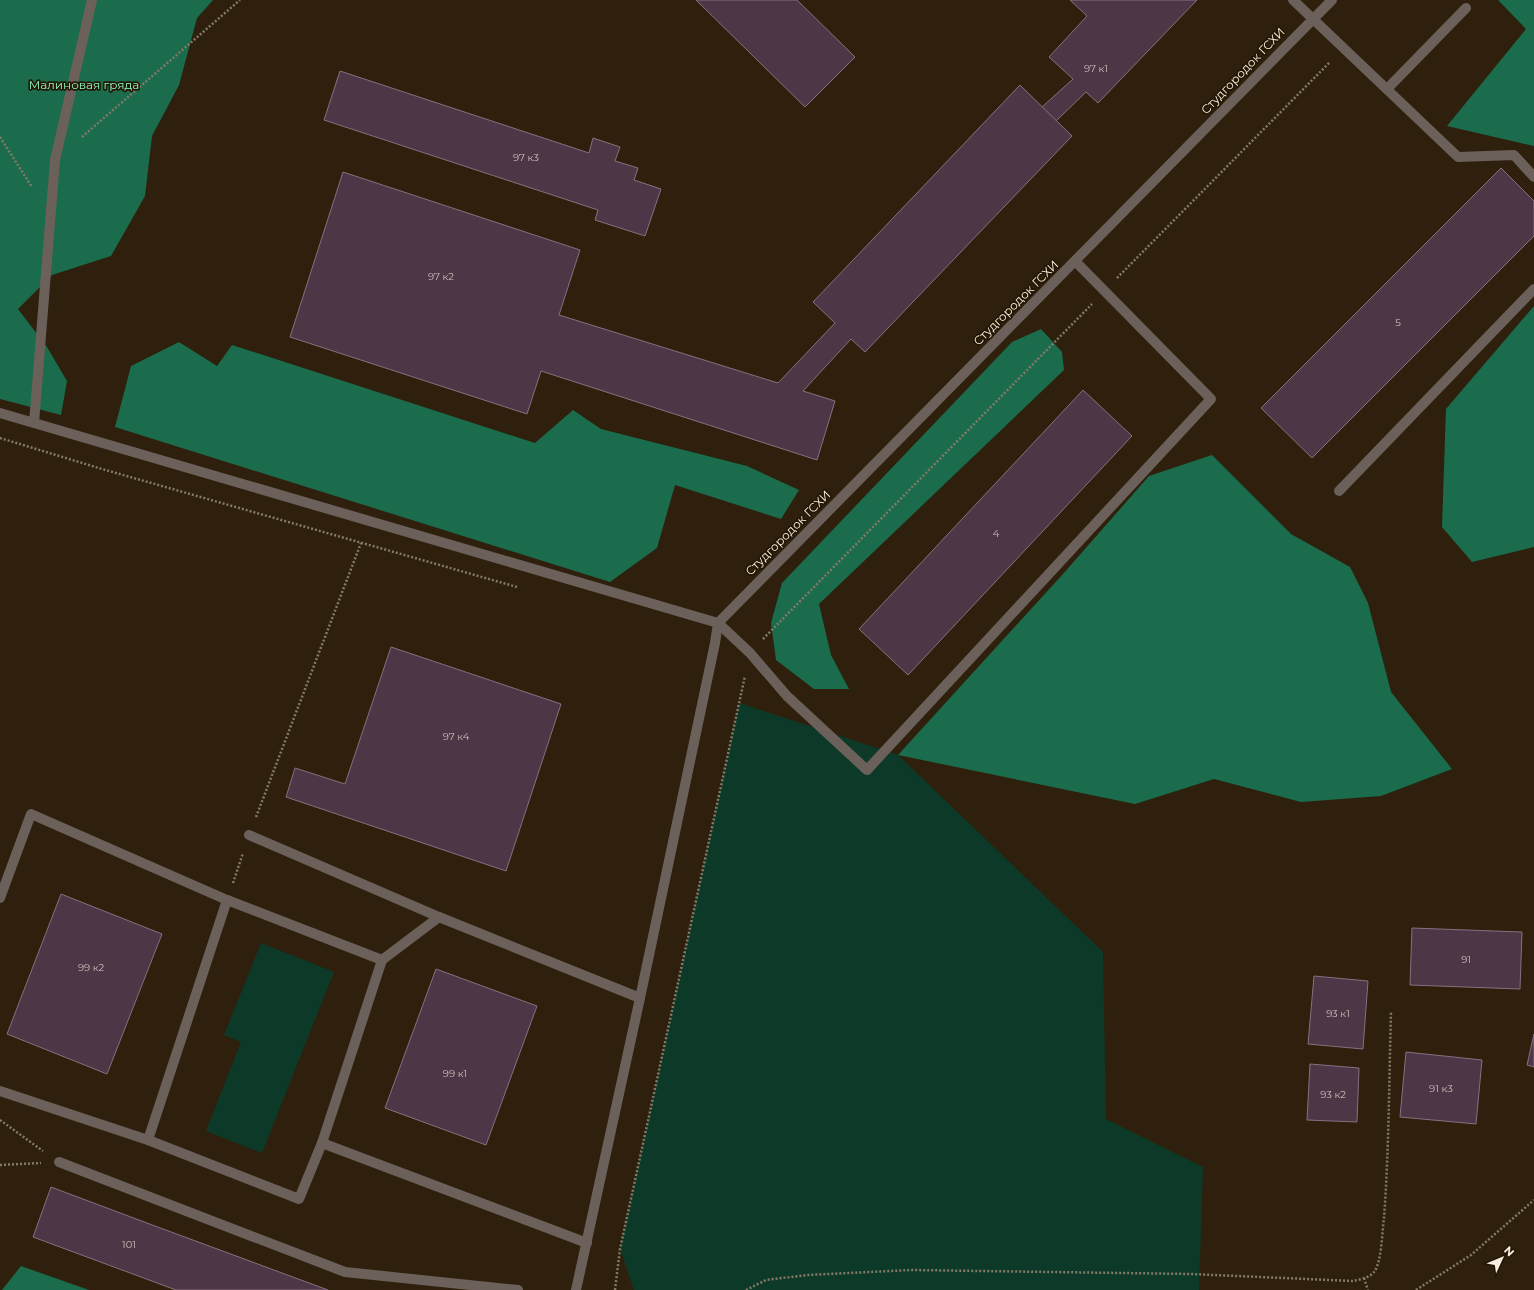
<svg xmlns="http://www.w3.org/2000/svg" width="1534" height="1290" font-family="Montserrat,sans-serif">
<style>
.green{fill:#0d3a28}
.forest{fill:#1a6c4c}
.building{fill:#4d3746;stroke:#886f7f}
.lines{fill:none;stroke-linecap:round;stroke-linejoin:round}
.path{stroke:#857968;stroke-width:2.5;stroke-dasharray:2 2;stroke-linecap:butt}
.lane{stroke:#6c605b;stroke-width:10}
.street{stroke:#6c605b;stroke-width:10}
.labels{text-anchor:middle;stroke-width:3.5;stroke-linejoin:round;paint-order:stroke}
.number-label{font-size:10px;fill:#cdc0bb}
.street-label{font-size:12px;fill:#f8eee2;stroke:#241704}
.park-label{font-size:12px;fill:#8df9c6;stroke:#241704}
</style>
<rect width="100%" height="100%" fill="#2e200c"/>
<g class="green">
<path d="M739,703L898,755L1103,952L1106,1119L1203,1167L1199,1290H634L620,1249Z"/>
<path d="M261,943L334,972L262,1153L206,1131L241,1042L224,1035Z"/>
</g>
<g class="forest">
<path d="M0,0H213L197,18L179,85L152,136L145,196L111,256L52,275L18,309L47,347L67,381L61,415L0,399Z"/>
<path d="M1498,0H1534V146L1447,126L1526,29Z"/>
<path d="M1534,306V547L1472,562L1442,527L1446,409Z"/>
<path d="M1041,329L1062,352L1064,370L819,604L831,655L849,689H814L776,660L771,623L782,583L1012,342Z"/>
<path d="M179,342L217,366L232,345L535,443L573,410L601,429L747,466L799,490L781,519L675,485L657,548L610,582L115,427L131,366Z"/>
<path d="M1212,455L1291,534L1350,567L1368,603L1391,692L1452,769L1381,796L1301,802L1214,779L1135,804L898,755L1063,574L1149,476Z"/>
<path d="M21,1266L89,1290H2Z"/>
</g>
<g class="building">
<path d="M696,0H797L855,57L805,107Z"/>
<path d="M1070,0H1197L1098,103L1086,92L1056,121L1042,107L1073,79L1049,57L1087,16Z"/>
<path d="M340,71L589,153L593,138L620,147L615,161L638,168L634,180L661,189L645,236L595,220L598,210L324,120Z"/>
<path d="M1020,85L1072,136L865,352L851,339L803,391L835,401L817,460L541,371L527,414L290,337L343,172L580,250L559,315L778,383L835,323L813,302Z"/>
<path d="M1501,168L1534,201V236L1312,458L1261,408Z"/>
<path d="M1083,390L1132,436L908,675L859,629Z"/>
<path d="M391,647L561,704L506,871L286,797L295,768L345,784Z"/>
<path d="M61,894L162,934L107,1074L7,1034Z"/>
<path d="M1412,928L1522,932L1520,989L1410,985Z"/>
<path d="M436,969L537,1006L486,1145L385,1108Z"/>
<path d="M1314,976L1368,981L1363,1049L1308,1044Z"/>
<path d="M1534,1034V1067L1527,1065Z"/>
<path d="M1406,1052L1482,1060L1476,1124L1400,1117Z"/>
<path d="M1310,1064L1359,1068L1357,1122L1307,1120Z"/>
<path d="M51,1187L155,1226L328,1290H176L33,1237Z"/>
</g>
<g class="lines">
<g class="path">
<path d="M0,137L32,187"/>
<path d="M82,137L240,0"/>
<path d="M1117,278L1330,62"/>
<path d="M0,438L102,469L517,587"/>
<path d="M763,639L1092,304"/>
<path d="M256,817L361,543"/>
<path d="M233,883L243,853"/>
<path d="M0,1120L43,1151"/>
<path d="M0,1165L41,1163"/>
<path d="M1364,1278L1368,1290"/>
<path d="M615,1290L620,1249L745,676"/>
<path d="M746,1290L766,1280L807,1275L911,1270L1191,1274L1352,1281C1359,1280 1369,1278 1374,1272C1382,1262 1382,1231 1384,1218C1389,1150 1389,1081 1391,1012"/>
<path d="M1416,1290L1471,1255L1534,1200"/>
</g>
<g class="lane">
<path d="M1293,0L1458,157L1514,155L1534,177"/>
<path d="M1387,89L1466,8"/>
<path d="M1075,261L1211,399L867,770L787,696L750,653L718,623L1332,0"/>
<path d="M34,423L55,160L92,0"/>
<path d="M1339,491L1534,289"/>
<path d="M249,835L439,917"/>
<path d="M0,898L31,814L227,900L148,1140L0,1091"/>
<path d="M382,960L439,917L640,998"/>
<path d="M148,1140L299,1199L322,1143L382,960L227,900"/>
<path d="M322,1143L587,1243"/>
<path d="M59,1162L345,1272L518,1290"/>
</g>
<path class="street" d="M0,413L718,623L715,643L640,998L576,1290"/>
</g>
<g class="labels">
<g class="number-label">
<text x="1096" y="72">97 к1</text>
<text x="526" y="161">97 к3</text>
<text x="441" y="280">97 к2</text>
<text x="1398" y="326">5</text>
<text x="996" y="537">4</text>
<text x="456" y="740">97 к4</text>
<text x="1466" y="963">91</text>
<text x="91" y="971">99 к2</text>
<text x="1338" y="1017">93 к1</text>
<text x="455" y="1077">99 к1</text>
<text x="1441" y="1092">91 к3</text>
<text x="1333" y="1098">93 к2</text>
<text x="129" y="1248">101</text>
</g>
<g class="street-label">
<text transform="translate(1243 71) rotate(-46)" y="4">Студгородок ГСХИ</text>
<text transform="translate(1016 303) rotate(-45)" y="4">Студгородок ГСХИ</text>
<text transform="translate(788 533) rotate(-45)" y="4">Студгородок ГСХИ</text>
</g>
<g class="park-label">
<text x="84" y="89">Малиновая гряда</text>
</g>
</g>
<g transform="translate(1502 1258) rotate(46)" stroke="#241704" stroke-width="3" paint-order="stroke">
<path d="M0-3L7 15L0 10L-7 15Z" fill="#f8eee2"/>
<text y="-6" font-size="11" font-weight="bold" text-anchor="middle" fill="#f8eee2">N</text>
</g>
</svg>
